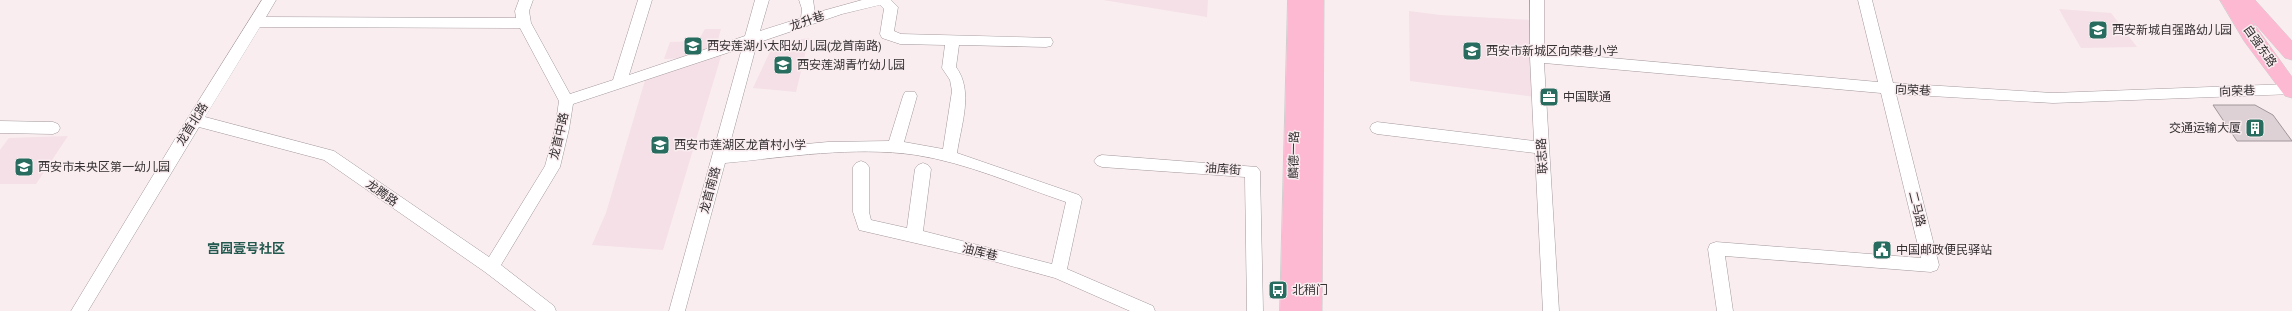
<svg xmlns="http://www.w3.org/2000/svg" width="2292" height="311" font-family="'PT Sans','Noto Sans SC',sans-serif">
<style>
.built{fill:#f4e0e6}
.building{fill:#ddd1d5;stroke:#a19699}
.lines{fill:none;stroke-linecap:round;stroke-linejoin:round}
.minor-casing{stroke:#a3989b;stroke-width:1}
.major-casing{stroke:#cfcece;stroke-width:1}
.minor{fill:#fff;fill-rule:evenodd}
.major{fill:#fdb9d2;fill-rule:evenodd}
.labels{text-anchor:middle;stroke-width:3;stroke-linejoin:round;paint-order:stroke}
.street-label{font-size:12px;fill:#353132;stroke:#f9edf0}
.poi-label{font-size:12px;fill:#353132;stroke:#f9edf0;text-anchor:start}
.neighbourhood-label{font-size:13px;font-weight:bold;fill:#22584d;stroke:#f9edf0}
</style>
<rect width="100%" height="100%" fill="#f9edf0"/>
<g class="built">
<path d="M1103,0H1208L1207,17Z"/>
<path d="M2059,9L2111,13L2137,47L2081,48Z"/>
<path d="M1409,11L1440,15L1532,20L1536,97L1410,81Z"/>
<path d="M705,29H721L715,50L691,58L664,59L670,42L698,41Z"/>
<path d="M809,38L796,92L753,88L774,43Z"/>
<path d="M722,53L663,250L592,245L606,213L646,77Z"/>
<path d="M68,136L36,184H0V150L9,138Z"/>
</g>
<path class="building" d="M2213,105H2255L2273,115L2292,141H2237Z"/>
<g class="lines">
<defs>
<g id="minor">
<path d="M262,0H276L266,17L516,18L515,11L519,0H533L529,11L531,23L570,94L613,80L638,0H652L629,75L745,36L755,0H769L760,31L801,18L802,9L799,0H813L815,13L862,0H891L898,7L894,31L901,34L1051,38L1053,42L1051,46L1046,47L959,45L956,67C974,91 961,125 957,153L1079,195L1082,199L1067,269L1153,306L1155,311H1130L1055,278L989,260L859,230L853,212V167L856,163L861,161L866,163L869,167V212L871,220L907,228L915,169L918,165L923,163L928,165L931,169L923,231L1052,264L1066,202C1016,185 967,163 916,155C853,146 788,157 725,163L685,311H669L742,48L573,104L569,129L560,167L501,265L554,306L556,311H536L485,272L324,160L199,127L88,311H71L189,116ZM880,5L884,9L880,34L882,38L900,44L945,45L942,68L950,80L952,91L943,149L904,142L917,96L915,92H905L903,96L889,141L828,142L728,151L757,43L842,14ZM260,27L520,28L559,101L555,129L545,166L489,257L334,151L205,117Z"/>
<path d="M1530,0H1544V52L1878,82L1858,0H1872L1893,83L2053,93L2290,84H2292V94L2053,103L1896,94L1939,265L1937,270L1931,272L1725,256L1733,311H1717L1708,249L1710,244L1716,242L1921,258L1881,93L1544,63L1559,311H1543L1535,153L1377,134L1372,132L1370,128L1372,124L1377,122L1534,141L1530,57Z"/>
<path d="M0,121L53,122L58,124L60,128L58,132L53,134L0,133Z"/>
<path d="M1102,155L1257,167L1260,171L1263,311H1247L1245,177L1102,167L1097,165L1094,161L1097,157Z"/>
</g>
<g id="major">
<path d="M1288,0H1324L1322,311H1280Z"/>
<path d="M2220,0H2255L2292,41V60L2285,58L2249,17L2292,77V98L2285,96L2244,41Z"/>
</g>
</defs>
<use href="#minor" class="minor-casing"/>
<use href="#major" class="major-casing"/>
<use href="#minor" class="minor"/>
<use href="#major" class="major"/>
</g>
<defs>
<symbol id="school-square" viewBox="-11 -11 22 22"><rect x="-9" y="-9" width="18" height="18" rx="4" fill="#276c5e" stroke="#f9edf0"/><path d="M0-5L7-2L0 1L-7-2ZM-4 1L0 2.5L4 1V4Q0 6-4 4Z" fill="#fff"/></symbol>
<symbol id="office-square" viewBox="-11 -11 22 22"><rect x="-9" y="-9" width="18" height="18" rx="4" fill="#276c5e" stroke="#f9edf0"/><path d="M-6-3h4V-5.5h4V-3h4V5H-6ZM-1-4.5V-3h2v-1.5ZM-6 0V1H6V0Z" fill="#fff"/></symbol>
<symbol id="building-square" viewBox="-11 -11 22 22"><rect x="-9" y="-9" width="18" height="18" rx="4" fill="#276c5e" stroke="#f9edf0"/><path d="M-4-6H4V6H1V3H-1V6H-4ZM-2.5-4.3h1.7v1.8h-1.7ZM.8-4.3h1.7v1.8H.8ZM-2.5-1h1.7V.8h-1.7ZM.8-1h1.7V.8H.8Z" fill="#fff"/></symbol>
<symbol id="civic-square" viewBox="-11 -11 22 22"><rect x="-9" y="-9" width="18" height="18" rx="4" fill="#276c5e" stroke="#f9edf0"/><path d="M-.6-6.5H3V-4.5H.6V-3L4-1V1h2V6H-6V1h2V-1L-.6-3ZM-1.2 2.5V6h2.4V2.5Z" fill="#fff"/></symbol>
<symbol id="bus-square" viewBox="-11 -11 22 22"><rect x="-9" y="-9" width="18" height="18" rx="4" fill="#276c5e" stroke="#f9edf0"/><path d="M-5-6H5V4H4V6H2V4H-2V6H-4V4H-5ZM-3.5-4V0h7V-4ZM-3.5 1.2v1.5H-2V1.2ZM2 1.2v1.5H3.5V1.2Z" fill="#fff"/></symbol>
</defs>
<g fill-rule="evenodd">
<use href="#school-square" x="2087" y="19" width="22" height="22"/>
<use href="#school-square" x="682" y="35" width="22" height="22"/>
<use href="#school-square" x="1461" y="40" width="22" height="22"/>
<use href="#school-square" x="772" y="54" width="22" height="22"/>
<use href="#office-square" x="1538" y="86" width="22" height="22"/>
<use href="#building-square" x="2244" y="117" width="22" height="22"/>
<use href="#school-square" x="649" y="134" width="22" height="22"/>
<use href="#school-square" x="13" y="156" width="22" height="22"/>
<use href="#civic-square" x="1871" y="239" width="22" height="22"/>
<use href="#bus-square" x="1267" y="279" width="22" height="22"/>
</g>
<g class="labels">
<g class="street-label">
<text transform="translate(807 21) rotate(-19)" y="4">龙升巷</text>
<text transform="translate(2260 46) rotate(55)" y="4">自强东路</text>
<text transform="translate(1913 90) rotate(3)" y="4">向荣巷</text>
<text transform="translate(2237 91) rotate(-2)" y="4">向荣巷</text>
<text transform="translate(192 124) rotate(-58)" y="4">龙首北路</text>
<text transform="translate(559 136) rotate(-77)" y="4">龙首中路</text>
<text transform="translate(1294 155) rotate(-89)" y="4">麟德一路</text>
<text transform="translate(1542 156) rotate(-93)" y="4">联志路</text>
<text transform="translate(1223 169) rotate(4)" y="4">油库街</text>
<text transform="translate(710 190) rotate(-75)" y="4">龙首南路</text>
<text transform="translate(382 193) rotate(35)" y="4">龙腾路</text>
<text transform="translate(1917 209) rotate(76)" y="4">二马路</text>
<text transform="translate(980 252) rotate(14)" y="4">油库巷</text>
</g>
<g class="poi-label">
<text x="2112" y="34">西安新城自强路幼儿园</text>
<text x="707" y="50">西安莲湖小太阳幼儿园(龙首南路)</text>
<text x="1486" y="55">西安市新城区向荣巷小学</text>
<text x="797" y="69">西安莲湖青竹幼儿园</text>
<text x="1563" y="101">中国联通</text>
<text x="2241" y="132" text-anchor="end">交通运输大厦</text>
<text x="674" y="149">西安市莲湖区龙首村小学</text>
<text x="38" y="171">西安市未央区第一幼儿园</text>
<text x="1896" y="254">中国邮政便民驿站</text>
<text x="1292" y="294">北稍门</text>
</g>
<g class="neighbourhood-label">
<text x="246" y="253">宫园壹号社区</text>
</g>
</g>
</svg>
